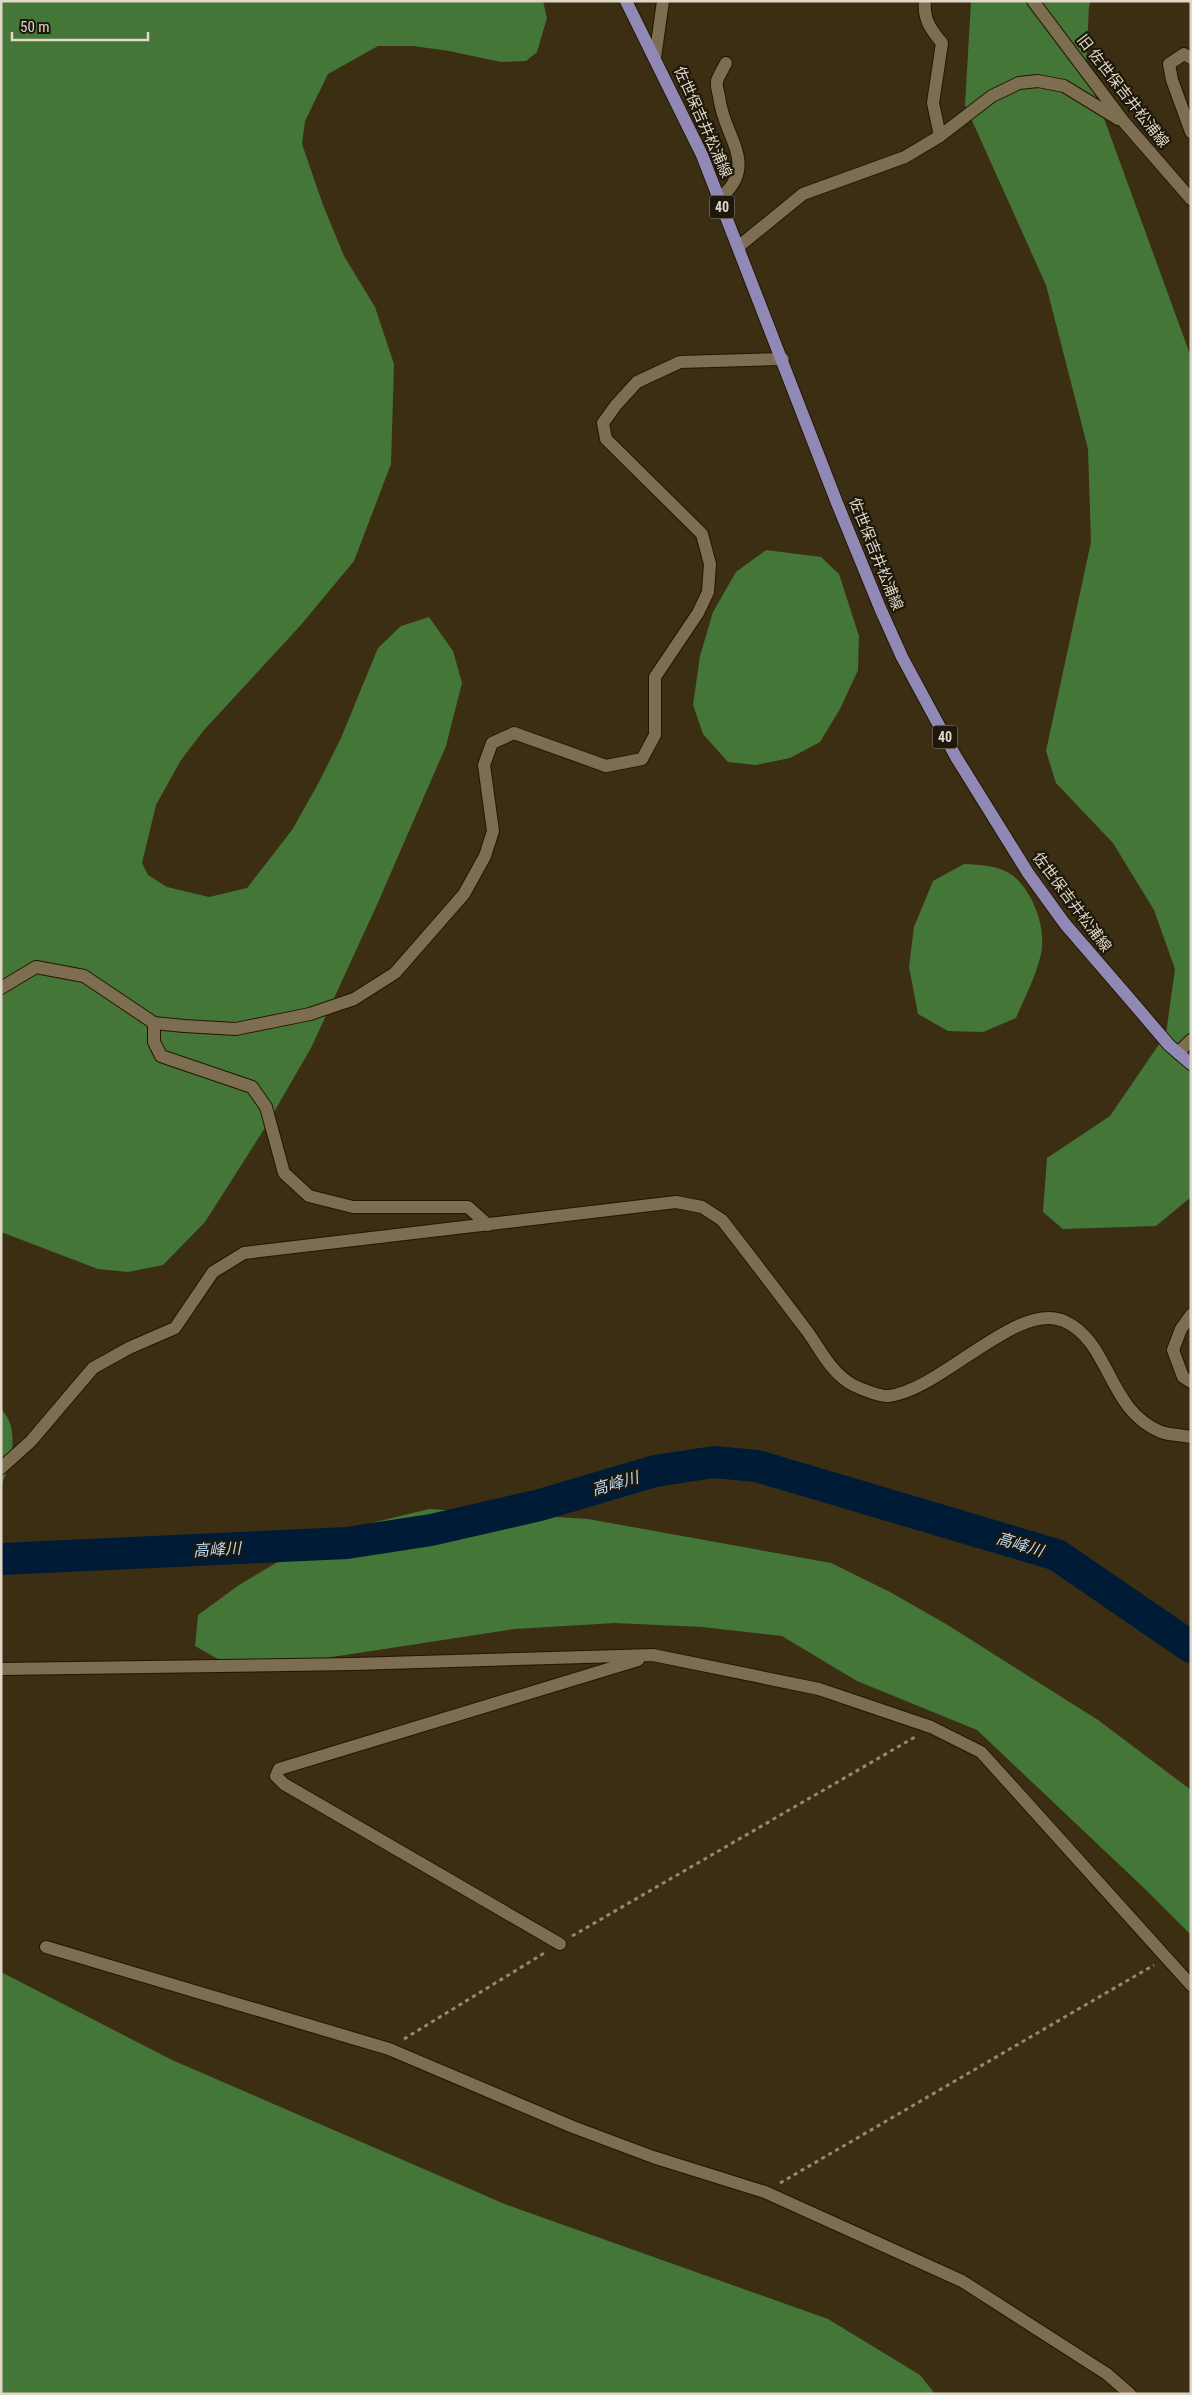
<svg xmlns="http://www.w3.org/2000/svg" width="1192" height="2395" font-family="'Roboto Condensed','Noto Sans JP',sans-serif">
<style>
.forest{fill:#447638}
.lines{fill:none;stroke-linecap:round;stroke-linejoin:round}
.river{stroke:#001b35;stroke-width:32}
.minor-casing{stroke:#231600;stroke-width:14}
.major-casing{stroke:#231600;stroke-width:14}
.path{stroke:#938974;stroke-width:3;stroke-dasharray:4 4;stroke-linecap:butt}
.minor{stroke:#7d6d51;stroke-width:12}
.major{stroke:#9089b5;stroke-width:12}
.labels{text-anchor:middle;stroke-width:4.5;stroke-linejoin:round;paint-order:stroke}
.shield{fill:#1e180c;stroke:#a59e8f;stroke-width:1}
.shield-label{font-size:14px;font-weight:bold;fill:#dfd7c7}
.street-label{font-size:15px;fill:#dfd7c7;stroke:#1e180c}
.water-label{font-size:16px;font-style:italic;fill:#badaf9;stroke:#1e180c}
</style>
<rect width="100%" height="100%" fill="#3c2e13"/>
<g class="forest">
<path d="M1,1H543L547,18L537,52L526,61L501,62L449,51L413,46H378L328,74L305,121L302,144L323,205L344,256L375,307L394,364L391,464L354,561L300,626L204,730L181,760L156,805L142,863L148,875L167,887L209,897L247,888L292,830L319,782L341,738L378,648L401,626L429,617L453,651L462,683L446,746L376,907L311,1048L263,1131L205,1222L163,1265L128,1272L98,1269L1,1232Z"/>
<path d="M971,1H1091L1089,6L1086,69L1191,357V1197L1156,1226L1063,1229L1043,1212L1047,1158L1110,1116L1166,1034L1175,969L1154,910L1113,843L1056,783L1046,751L1091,542L1088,449L1046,285L965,105Z"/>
<path d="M766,550L821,557L839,574L859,636L858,670L840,709L820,742L790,758L756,765L728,762L703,734L693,705L700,656L713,612L736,572Z"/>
<path d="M964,864C980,865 999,865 1012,875C1034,892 1048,931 1040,958C1035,978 1024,999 1016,1018L983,1032L948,1031L918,1014L909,967L914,927L933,881Z"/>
<path d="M1,1409C21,1429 11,1463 1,1486Z"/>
<path d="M429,1509L588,1519L831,1563L890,1592L946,1624L1098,1720L1191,1790V1935L1145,1889L977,1730L857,1681L782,1636L702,1627L615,1623L515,1629L260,1668L225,1663L195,1646L198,1615L239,1585L281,1560L351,1528Z"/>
<path d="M1,1972L172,2060L507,2205L828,2319L920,2375L935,2394H1Z"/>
</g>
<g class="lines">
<path class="river" d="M1,1559L347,1543L431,1530L540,1505L655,1471L714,1462L757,1466L1057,1555L1191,1647"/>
<defs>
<g id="minor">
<path d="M1033,1L1124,122L1191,199"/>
<path d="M655,58L663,1"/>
<path d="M1191,58L1184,54L1169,64L1172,80L1191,132"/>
<path d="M940,136L992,96L1019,83L1038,81L1064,86L1118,119"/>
<path d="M719,199C761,164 723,138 719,96C718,92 716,85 717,81C719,75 723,69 726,63"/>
<path d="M738,247L803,194L905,157L940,136L933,103L942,43C931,30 923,19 925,1"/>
<path d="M1,988L36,967L84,976L154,1023L184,1026L236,1029L310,1014L354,999L395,973L464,894L485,856L493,831L484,765L492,743L514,733L606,766L642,759L655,735V677L698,613L708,592L710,564L702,534L606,439L603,423L616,405L637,382L680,362L783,359"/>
<path d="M154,1023V1042L161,1056L252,1087L266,1107L284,1173L309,1196L353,1207H468L488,1225"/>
<path d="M1178,1053L1191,1040"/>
<path d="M1191,1315L1181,1329L1173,1350L1183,1377L1191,1382"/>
<path d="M1,1468L31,1441L93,1368L129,1348L175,1328L213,1272L244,1253L676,1202L702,1207L722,1220C751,1257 779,1294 807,1331C821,1350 831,1373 853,1385C861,1389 881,1397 889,1396C941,1390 1018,1300 1064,1321C1111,1342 1107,1410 1161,1432C1170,1435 1181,1435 1191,1437"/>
<path d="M1,1669L354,1664L653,1655L819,1689L931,1727L981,1752L1191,1985"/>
<path d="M560,1944L284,1784L276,1776L279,1769L638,1660"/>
<path d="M46,1947L389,2049L573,2127L653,2157L765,2192L962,2281L1107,2374L1130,2394"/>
</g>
<path id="major" d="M626,1L702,155L837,503L880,608L902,657L956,757L1028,873L1065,924L1128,997L1169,1045L1191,1064"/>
</defs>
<use href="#minor" class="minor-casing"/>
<use href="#major" class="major-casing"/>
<g class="path">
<path d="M572,1936L915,1737"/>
<path d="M404,2039L546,1952"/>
<path d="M780,2183L1154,1965"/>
</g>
<use href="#minor" class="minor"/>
<use href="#major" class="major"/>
</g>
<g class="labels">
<g class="shield">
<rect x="709.5" y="195.5" width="25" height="23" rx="4"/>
<rect x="932.5" y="725.5" width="25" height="23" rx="4"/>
</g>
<g class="shield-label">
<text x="722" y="212">40</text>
<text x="945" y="742">40</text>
</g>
<g class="street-label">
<text transform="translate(1123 91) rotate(52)" y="5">旧 佐世保吉井松浦線</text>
<text transform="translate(703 122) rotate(66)" y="5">佐世保吉井松浦線</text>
<text transform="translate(876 554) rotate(68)" y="5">佐世保吉井松浦線</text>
<text transform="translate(1072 902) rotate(53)" y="5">佐世保吉井松浦線</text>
</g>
<g class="water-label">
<text transform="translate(615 1483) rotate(-16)" y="6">高峰川</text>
<text transform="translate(1020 1544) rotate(17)" y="6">高峰川</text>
<text transform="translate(217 1549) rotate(-3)" y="6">高峰川</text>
</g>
</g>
<rect width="1192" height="2395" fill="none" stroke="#dfd7c7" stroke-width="5"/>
<path d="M12 32v8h136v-8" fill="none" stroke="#dfd7c7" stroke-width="2.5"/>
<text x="20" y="32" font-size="15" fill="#dfd7c7" stroke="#1e180c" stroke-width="4" paint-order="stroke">50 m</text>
</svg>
